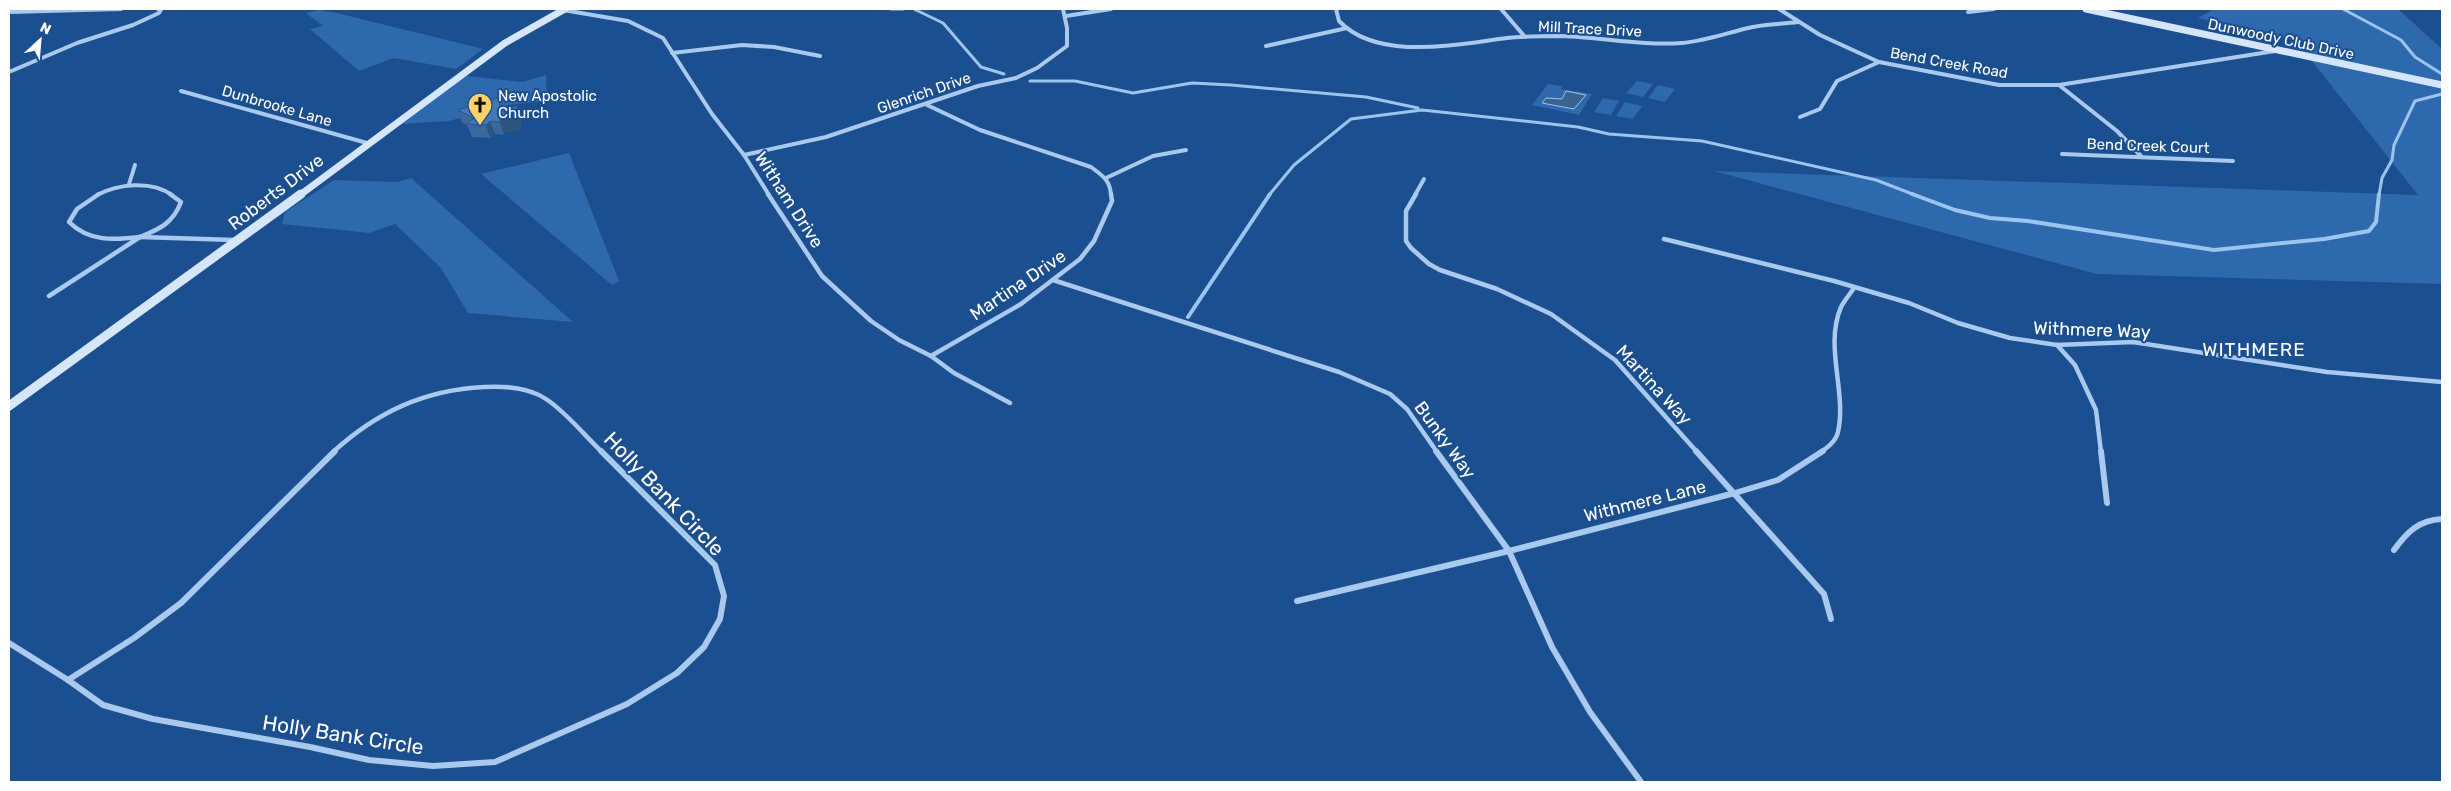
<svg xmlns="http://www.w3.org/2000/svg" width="2451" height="791" font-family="Rubik,sans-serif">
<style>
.green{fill:#2e69ad}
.water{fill:#3c6290;stroke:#9cc4f0}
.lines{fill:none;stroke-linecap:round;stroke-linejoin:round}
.stream-far1{stroke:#9cc4f0;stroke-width:3}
.stream{stroke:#9cc4f0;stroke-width:4}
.street-far2{stroke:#a9c9ee;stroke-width:4}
.street-far1{stroke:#a9c9ee;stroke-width:4.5}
.street{stroke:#a9c9ee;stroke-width:6}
.secondary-far1{stroke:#d6e6fa;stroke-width:7}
.secondary{stroke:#d6e6fa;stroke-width:9}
.wall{fill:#3a679d}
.shaded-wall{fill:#305480}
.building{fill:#4478b7;stroke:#305480}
.labels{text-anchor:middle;stroke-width:4;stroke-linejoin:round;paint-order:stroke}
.far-street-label{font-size:15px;fill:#fff;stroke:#1b4f8f}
.far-poi-label{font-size:15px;fill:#fff;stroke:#1b4f8f;text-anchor:start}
.street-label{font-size:18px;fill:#fff;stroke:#1b4f8f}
.neighbourhood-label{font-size:19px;letter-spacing:1px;fill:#fff;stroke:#1b4f8f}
.near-street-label{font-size:21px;fill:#fff;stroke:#1b4f8f}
</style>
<rect width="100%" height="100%" fill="#1b4f8f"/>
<g class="green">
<path d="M2214,9H2398L2442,49V284L2097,274L1714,171L2418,195L2296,41L2198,18Z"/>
<path d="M319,10L337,13L483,49L456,69L394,58L359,71L310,29L323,26L306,13Z"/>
<path d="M546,75L547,101L508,105L449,121L402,124L466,76L523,82Z"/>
<path d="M1637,81L1653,84L1643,97L1626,93Z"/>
<path d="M1548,84L1562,86L1561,89L1592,94L1579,115L1532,105Z"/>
<path d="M1658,85L1675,89L1665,102L1648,98Z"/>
<path d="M1603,98L1619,101L1611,115L1594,112Z"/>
<path d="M1625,102L1642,106L1633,119L1616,116Z"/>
<path d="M569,153L619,281L612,285L481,174Z"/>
<path d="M411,178L573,322L468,313L441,268L395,224L369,233L282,224L285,212L334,180L397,182Z"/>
</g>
<path class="water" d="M1566,91L1586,95L1574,109L1542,103L1546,98L1562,99Z"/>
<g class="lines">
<g class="stream-far1">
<path d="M891,9H903"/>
<path d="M914,9L943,23L981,67L1004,74"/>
<path d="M2343,9L2401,40L2415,57L2442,74"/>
<path d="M1030,81H1075L1133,93L1192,83L1231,85L1366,97L1418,108"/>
<path d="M1269,195L1294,165L1351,119L1422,110L1578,127L1609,134L1702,141L1876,180L1915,195"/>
<path d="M2379,195L2382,178L2392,160L2394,145L2415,101L2442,94"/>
</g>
<g class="stream">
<path d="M1912,194L1955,210L1990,218L2028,221L2214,250L2324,239L2369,231L2376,222L2379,194"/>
<path d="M1188,317L1270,194"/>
</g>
<g class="street-far2">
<path d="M1336,9L1339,21C1378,62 1458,44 1507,38C1525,36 1543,36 1561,36C1601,37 1641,46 1682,43C1706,41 1729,32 1753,27C1768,24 1783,24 1798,22"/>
<path d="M1501,9L1525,37"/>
<path d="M1779,9L1820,35L1879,62L1999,85H2059L2275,51"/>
<path d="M563,10L628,21L663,38L712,114L744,155L769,195"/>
<path d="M9,12L121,9"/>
<path d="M1968,12L1994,9"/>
<path d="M1066,16L1111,9"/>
<path d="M1266,46L1347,28"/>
<path d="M672,53L742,45L774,47L820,56"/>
<path d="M9,72L77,43L133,25L159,13L161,10L158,9"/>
<path d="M2059,85L2117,131L2141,156"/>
<path d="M181,91L367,143"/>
<path d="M927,105L980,130L1091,167C1103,176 1110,180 1111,195"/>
<path d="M1800,117L1820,109L1837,81L1879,62"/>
<path d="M2062,154L2233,161"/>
<path d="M744,155L826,137L978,86L1016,78L1037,68L1067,46V28L1063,9"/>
<path d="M1106,178L1153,156L1186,150"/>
<path d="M129,184L135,165"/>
<path d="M97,195C118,184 151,180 172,195"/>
<path d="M1415,195L1424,179"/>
</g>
<g class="street-far1">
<path d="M99,194L77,209L69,222C89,242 114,240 140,237"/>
<path d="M768,194L822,276L871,321L899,340L931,356L954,373L1010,403"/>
<path d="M1416,194L1406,211V241L1411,248L1429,264L1440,270L1497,289L1551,314L1615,360L1697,452"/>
<path d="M140,237L235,240"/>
<path d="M140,237C160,229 173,223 181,202L170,194"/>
<path d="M1664,239L1834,281L1909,303L1958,323L2010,338L2057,345L2133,342L2327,372L2442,382"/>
<path d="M1053,280L1339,372L1390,394L1407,409L1437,452"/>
<path d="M49,296L140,237"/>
<path d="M2057,345L2075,365L2096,410L2101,452"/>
<path d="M931,356L1021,304L1080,259L1094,241L1112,201L1111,194"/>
<path d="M333,452C377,412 424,390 484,387C505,386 528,387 546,399C566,412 585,436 602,452"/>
<path d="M1821,452C1828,447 1836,441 1838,432C1847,392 1824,347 1841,307C1844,301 1850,294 1854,288"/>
</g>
<g class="street">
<path d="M335,451L181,603L134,638L68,680L103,705L153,719L310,747L369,760L433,766L495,762L627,704L677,673L704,647L720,619L724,596L715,565L601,451"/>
<path d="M1436,451L1509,551L1552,647L1590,712L1641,782"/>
<path d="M1696,451L1824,594L1831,619"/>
<path d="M2101,451L2107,503"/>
<path d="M2394,550C2407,532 2419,520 2442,519"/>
<path d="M1297,601L1509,551L1735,493L1778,480L1823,451"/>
<path d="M9,643L68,680"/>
</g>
<g class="secondary-far1">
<path d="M2086,9L2442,85"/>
<path d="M300,195L505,43L565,9"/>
</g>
<path class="secondary" d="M9,406L301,194"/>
</g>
<path class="wall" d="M517,106L521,119V130L505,132L504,135L495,134L490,138L472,137L467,125L462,123L458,110L501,108Z"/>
<g class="shaded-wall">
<path d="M498,98L502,111L517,106L521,119V130L505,132L504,135L500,122Z"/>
<path d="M490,121L495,134L490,138L486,125Z"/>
</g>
<path class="building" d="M498,98L501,109L517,106L516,117L500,119V122L490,121L486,125L467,124L474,118L458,110Z"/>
<defs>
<symbol id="church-pin" viewBox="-11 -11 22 30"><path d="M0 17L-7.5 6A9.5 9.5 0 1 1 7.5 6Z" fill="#ffd166" stroke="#1b4f8f"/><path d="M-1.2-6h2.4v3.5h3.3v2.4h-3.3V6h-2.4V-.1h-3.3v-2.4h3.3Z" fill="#111"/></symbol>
</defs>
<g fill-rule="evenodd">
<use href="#church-pin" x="466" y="91" width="28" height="38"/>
</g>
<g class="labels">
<g class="far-street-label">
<text transform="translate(1590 29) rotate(3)" y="5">Mill Trace Drive</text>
<text transform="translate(2281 39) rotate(12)" y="5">Dunwoody Club Drive</text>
<text transform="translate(1949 63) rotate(10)" y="5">Bend Creek Road</text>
<text transform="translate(924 93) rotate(-19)" y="5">Glenrich Drive</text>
<text transform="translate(277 106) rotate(16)" y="5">Dunbrooke Lane</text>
<text transform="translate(2148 146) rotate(2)" y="5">Bend Creek Court</text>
</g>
<g class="far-poi-label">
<text x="498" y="101">New Apostolic<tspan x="498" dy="17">Church</tspan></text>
</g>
<g class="street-label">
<text transform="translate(276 192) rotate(-37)" y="6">Roberts Drive</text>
<text transform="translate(789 200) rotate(57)" y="6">Witham Drive</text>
<text transform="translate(1018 285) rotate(-34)" y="6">Martina Drive</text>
<text transform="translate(2092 330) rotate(2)" y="6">Withmere Way</text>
<text transform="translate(1654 385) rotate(47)" y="6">Martina Way</text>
<text transform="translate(1445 440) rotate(54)" y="6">Bunky Way</text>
<text transform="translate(1645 501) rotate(-14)" y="6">Withmere Lane</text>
</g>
<g class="neighbourhood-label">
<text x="2254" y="356">WITHMERE</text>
</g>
<g class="near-street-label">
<text transform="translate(664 494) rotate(46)" y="7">Holly Bank Circle</text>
<text transform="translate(343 735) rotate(9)" y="7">Holly Bank Circle</text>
</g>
</g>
<rect width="2451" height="791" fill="none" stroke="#ffffff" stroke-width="20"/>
<g transform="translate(40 40) rotate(26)" stroke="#1b4f8f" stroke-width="4" paint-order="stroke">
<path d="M0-4L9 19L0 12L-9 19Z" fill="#ffffff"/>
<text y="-8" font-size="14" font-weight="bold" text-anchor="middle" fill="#ffffff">N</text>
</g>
</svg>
